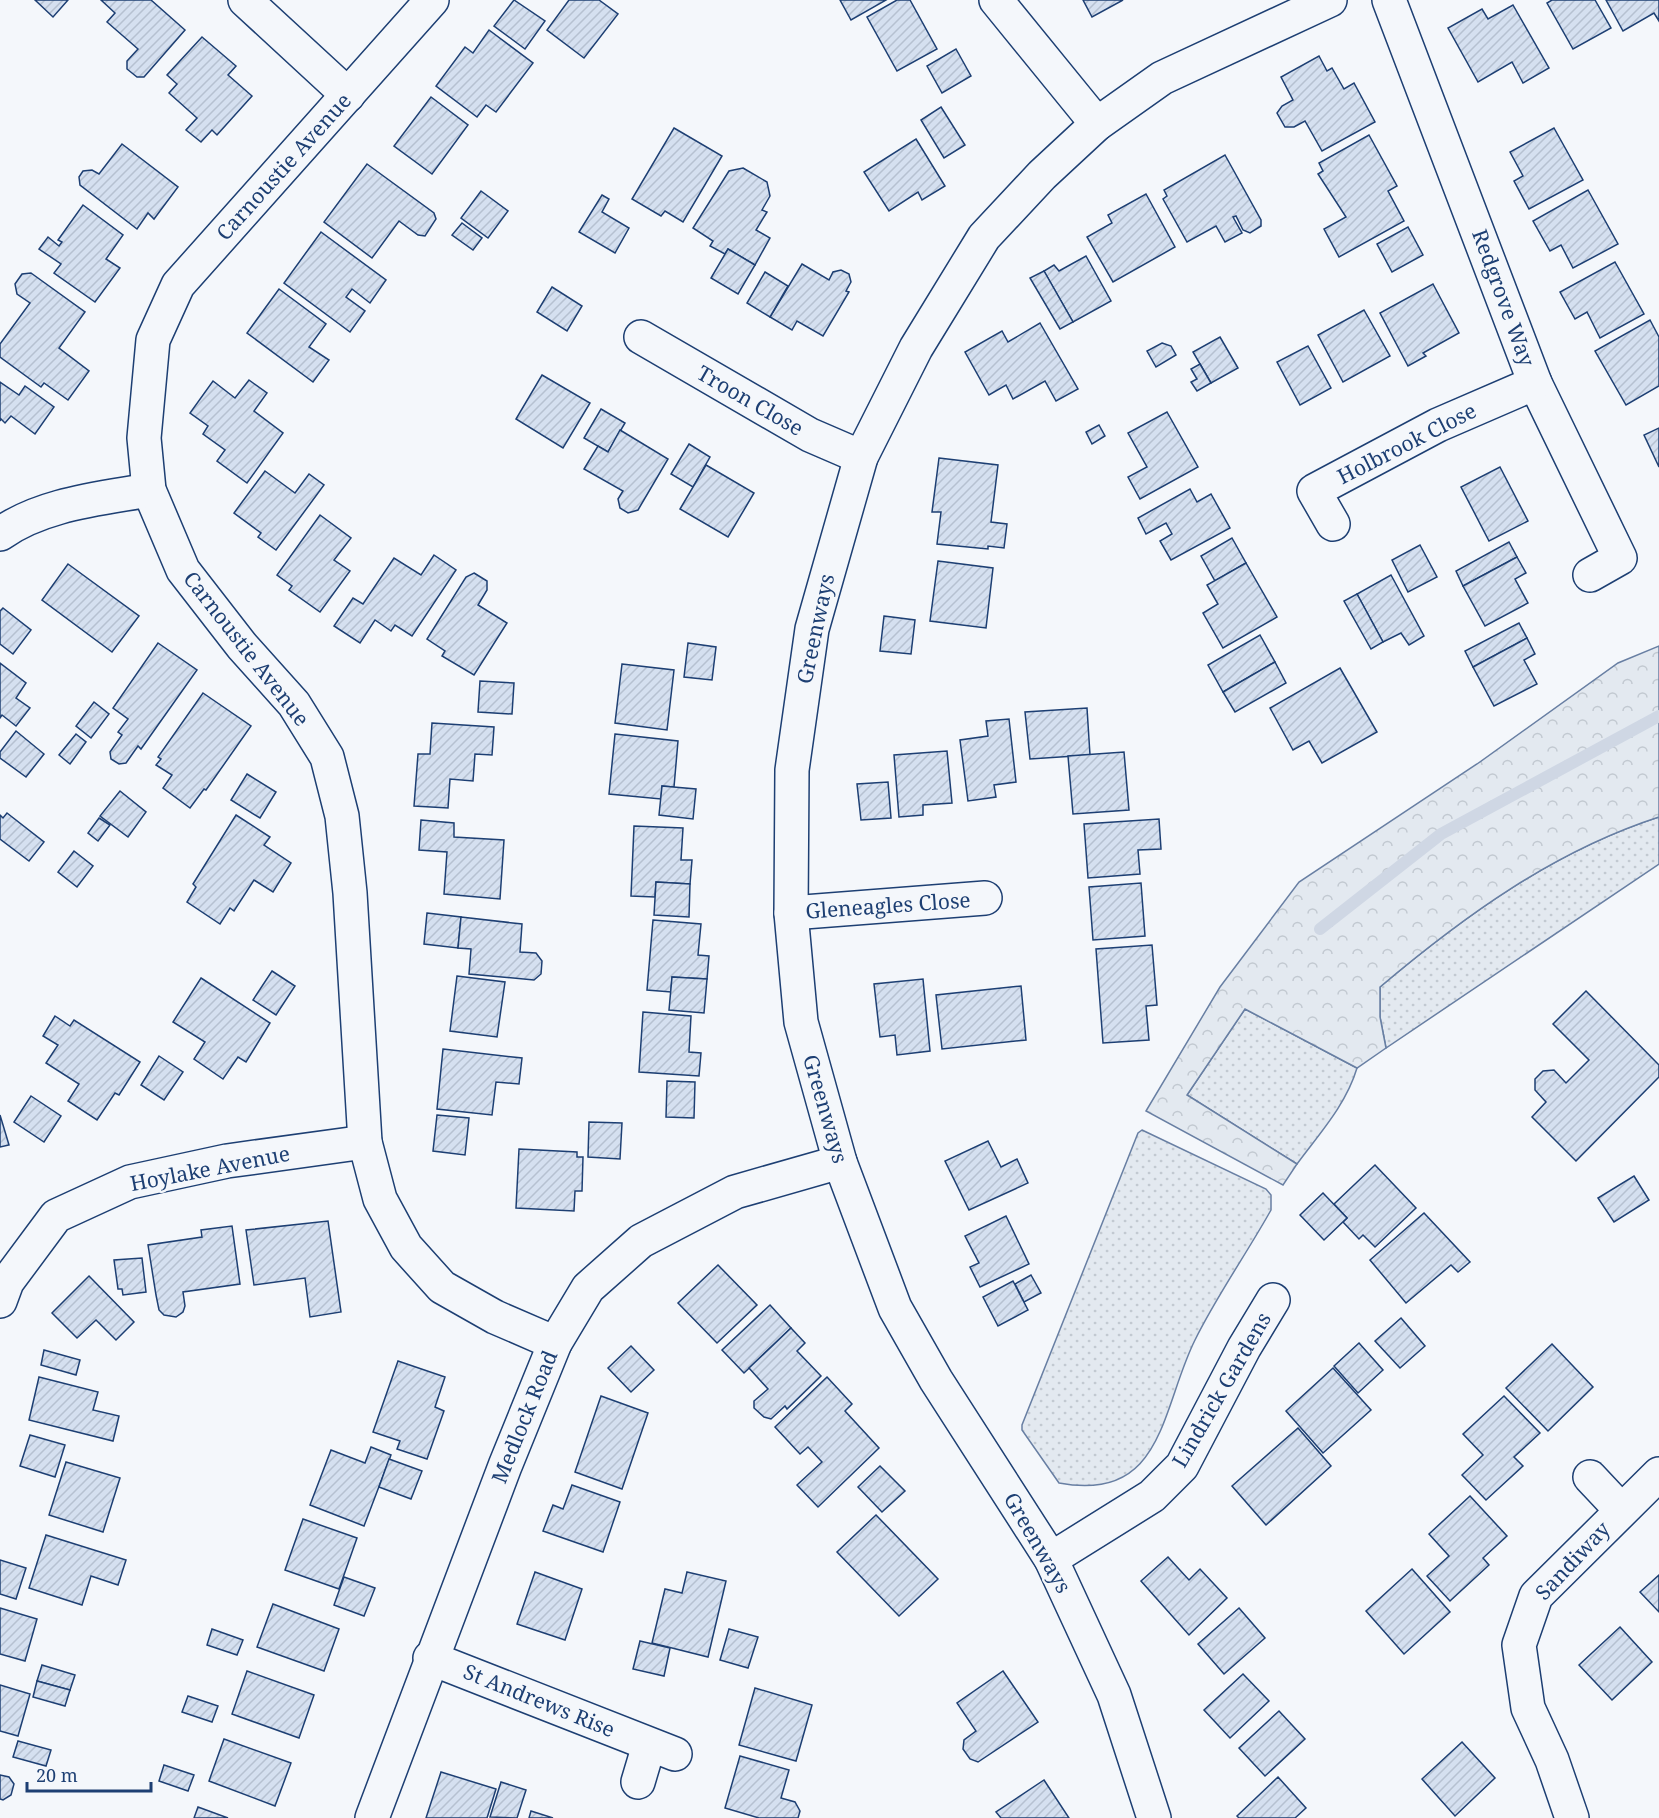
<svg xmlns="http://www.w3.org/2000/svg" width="1659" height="1818" font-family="'Noto Serif',serif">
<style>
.grass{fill:url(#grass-dots);stroke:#687fa3;stroke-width:1.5}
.forest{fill:url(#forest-crowns);stroke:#687fa3;stroke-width:1.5}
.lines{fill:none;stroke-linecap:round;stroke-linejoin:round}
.stream{stroke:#cfd7e4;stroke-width:12}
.building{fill:url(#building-hatch);stroke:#1d3f73;stroke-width:1.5}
.minor-casing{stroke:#1d3f73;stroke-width:36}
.tertiary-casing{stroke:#1d3f73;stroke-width:36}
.minor{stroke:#f4f7fb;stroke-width:33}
.tertiary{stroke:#f4f7fb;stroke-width:33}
.labels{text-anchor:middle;stroke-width:4.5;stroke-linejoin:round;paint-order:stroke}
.street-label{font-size:21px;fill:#1d3f73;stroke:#f4f7fb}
</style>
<defs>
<pattern id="grass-dots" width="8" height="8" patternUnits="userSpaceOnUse" patternTransform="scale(1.5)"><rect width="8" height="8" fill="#e3e9f0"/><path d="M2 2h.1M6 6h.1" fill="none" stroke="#c2c9d1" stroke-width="1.8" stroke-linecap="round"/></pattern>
<pattern id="forest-crowns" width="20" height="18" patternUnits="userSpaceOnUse" patternTransform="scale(1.5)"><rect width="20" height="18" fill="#e3e9f0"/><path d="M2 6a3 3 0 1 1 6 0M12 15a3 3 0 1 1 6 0" fill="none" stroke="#c2c9d1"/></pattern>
<pattern id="building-hatch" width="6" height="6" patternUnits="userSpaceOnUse" patternTransform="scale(1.5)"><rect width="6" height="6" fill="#d5e0f0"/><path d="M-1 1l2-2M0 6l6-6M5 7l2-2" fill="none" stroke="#b6c1d1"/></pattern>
</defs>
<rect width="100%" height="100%" fill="#f4f7fb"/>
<g class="grass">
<path d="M1659,817V864L1386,1048L1380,1017V987C1464,916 1554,851 1659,817Z"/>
<path d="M1245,1009L1357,1068C1346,1105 1319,1134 1297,1164L1187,1095Z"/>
<path d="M1142,1130L1266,1189L1271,1195V1210C1247,1253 1216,1297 1195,1340C1161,1408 1164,1503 1059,1483L1022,1430V1425L1138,1133Z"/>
</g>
<path class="forest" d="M1659,646V817C1554,851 1464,916 1380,987V1017L1386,1048L1357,1068L1245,1009L1187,1095L1297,1164L1283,1185L1146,1111L1220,987L1299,882L1477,764L1618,663Z"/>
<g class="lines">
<path class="stream" d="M1320,929L1441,834L1659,716"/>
</g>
<g class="building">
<path d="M35,0H68L53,17Z"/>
<path d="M101,0H151L185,30L144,77H137L127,69V61L138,49L107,22L115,13Z"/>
<path d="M514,0L545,21L525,49L494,26Z"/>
<path d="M569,0H599L618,14L584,58L547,30Z"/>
<path d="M840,0H886L851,20Z"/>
<path d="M897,0H910L937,49L897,71L867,17Z"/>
<path d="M1083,0H1123L1092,17Z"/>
<path d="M1552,0H1595L1611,28L1573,49L1547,3Z"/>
<path d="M1606,0H1659V21L1654,13L1623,31Z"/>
<path d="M1513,5L1549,68L1523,83L1512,62L1478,82L1448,28L1482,9L1488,19Z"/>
<path d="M489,30L533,63L496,112L486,105L477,117L436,86L465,47L473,53Z"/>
<path d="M202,37L236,66L228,75L252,96L217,135L212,130L201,142L186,130L197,118L169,93L177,84L167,75Z"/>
<path d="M956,49L971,76L942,93L927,66Z"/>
<path d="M1319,56L1327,71L1332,68L1344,89L1354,83L1375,122L1322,151L1305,121L1294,127H1285L1277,113L1282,106L1293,100L1281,77Z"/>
<path d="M431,97L468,125L432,174L394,146Z"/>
<path d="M941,107L965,145L944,158L921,120Z"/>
<path d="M674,128L722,156L683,222L665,211L661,216L632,199Z"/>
<path d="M1554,128L1583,180L1529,209L1514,181L1523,176L1510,152Z"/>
<path d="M1369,135L1397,186L1388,191L1404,221L1339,257L1324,229L1346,217L1318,174L1323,171L1319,163Z"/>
<path d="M916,139L945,186L922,200L918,192L889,211L864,172Z"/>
<path d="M122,144L178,187L154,219L148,213L137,229L80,185L79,177L83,171L92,170L99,174Z"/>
<path d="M1225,155L1261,220V226L1250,233L1243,230L1236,216L1233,217L1242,233L1225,242L1216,226L1187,242L1163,199L1167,196L1164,190Z"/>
<path d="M367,164L434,213L436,219L425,236L418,235L399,221L372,258L324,222Z"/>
<path d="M743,168L767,182L770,196L762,210L767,212L756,230L770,238L755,265L728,249L725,254L710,246L713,241L693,228L729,171Z"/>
<path d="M1588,190L1618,244L1573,268L1561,245L1550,251L1533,221Z"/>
<path d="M481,191L508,211L488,238L461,218Z"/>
<path d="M1146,194L1175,247L1113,282L1087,237L1112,223L1108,215Z"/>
<path d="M602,195L609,199L602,212L629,228L615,253L579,232Z"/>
<path d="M83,205L123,235L106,259L120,268L95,302L54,273L61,264L39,249L48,237L59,246L62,242L58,240Z"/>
<path d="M462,223L482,238L473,250L452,235Z"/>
<path d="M1408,227L1423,255L1392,272L1377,244Z"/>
<path d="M321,232L386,280L370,303L352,289L346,297L365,311L350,332L284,283Z"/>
<path d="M728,249L755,265L738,294L711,278Z"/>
<path d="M1086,256L1111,301L1073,322L1044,271L1054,265L1059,271Z"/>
<path d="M1615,262L1644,314L1600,338L1587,312L1575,319L1560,292Z"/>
<path d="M802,264L829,280L833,272L841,270L849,274L851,282L846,291L849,292L823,336L797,321L792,330L770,317Z"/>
<path d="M1044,271L1073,322L1060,329L1030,278Z"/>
<path d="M765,272L788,286L770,317L747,303Z"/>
<path d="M31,273L85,312L59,348L89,371L68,400L44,383L41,387L0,357V344L30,303L17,294L15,284L22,274Z"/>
<path d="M1433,284L1459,333L1423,353L1426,356L1408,366L1380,313Z"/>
<path d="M552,287L582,306L567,331L537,312Z"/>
<path d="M279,289L326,324L309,347L329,360L313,382L247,333Z"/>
<path d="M1364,310L1390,356L1343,382L1318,335Z"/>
<path d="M1650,320L1659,337V386L1626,405L1595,351Z"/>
<path d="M1040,323L1078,389L1056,401L1045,381L1013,399L1006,385L989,395L965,352L1002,331L1008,342Z"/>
<path d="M1220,337L1238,368L1211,383L1193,352Z"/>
<path d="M1162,343L1171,346L1176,355L1156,367L1147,351Z"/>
<path d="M1308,346L1331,388L1300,405L1277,362Z"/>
<path d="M1200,364L1211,383L1197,391L1191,382L1197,379L1191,369Z"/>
<path d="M542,375L590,403L563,448L516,419Z"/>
<path d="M249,380L267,393L254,411L283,433L247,483L217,461L225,450L203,434L208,426L190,413L213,381L235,398Z"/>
<path d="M0,382L19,395L25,386L54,407L35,434L11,416L5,423L1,419L0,421Z"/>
<path d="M601,409L625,423L608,452L584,438Z"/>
<path d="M1167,412L1198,467L1140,499L1128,477L1147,467L1128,433Z"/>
<path d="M1099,425L1105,436L1092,444L1086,432Z"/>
<path d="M1659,428V467L1644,435Z"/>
<path d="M620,430L668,459L638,510L628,513L620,508L618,499L623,491L584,469L598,446L608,452Z"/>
<path d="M689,444L710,457L693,487L671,474Z"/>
<path d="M939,458L998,465L991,522L1007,524L1004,548L988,546V549L937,544L941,512H932Z"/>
<path d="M706,465L754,493L728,537L680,509Z"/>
<path d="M1500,467L1528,521L1489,541L1461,487Z"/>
<path d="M265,471L295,493L309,474L324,485L276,550L258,537L261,533L234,513Z"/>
<path d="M1190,489L1197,502L1211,494L1230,528L1171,560L1160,541L1172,534L1166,523L1146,534L1138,518Z"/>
<path d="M320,515L351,538L334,560L350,571L320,612L289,590L292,586L277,575Z"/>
<path d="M1232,538L1246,563L1215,581L1201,556Z"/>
<path d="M1509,542L1517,557L1463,586L1456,571Z"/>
<path d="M1420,545L1437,577L1408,592L1392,560Z"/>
<path d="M434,555L456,570L412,636L395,625L391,631L375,620L360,643L334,626L353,598L363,604L394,558L421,575Z"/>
<path d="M1517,557L1526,573L1515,579L1528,603L1485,626L1463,586Z"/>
<path d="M938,561L993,568L986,628L930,621Z"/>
<path d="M1246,563L1277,617L1223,648L1203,613L1218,604L1207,585Z"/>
<path d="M68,564L139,616L112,652L42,600Z"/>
<path d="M474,573L487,581V590L478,605L507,623L474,675L442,656L445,651L427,639L466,577Z"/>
<path d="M1391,575L1424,636L1409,645L1401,633L1383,642L1357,594Z"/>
<path d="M1357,594L1383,642L1371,649L1344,601Z"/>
<path d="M3,608L31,630L13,654L0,644V611Z"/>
<path d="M884,616L915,620L911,654L880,651Z"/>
<path d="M1519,623L1527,638L1473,667L1465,651Z"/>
<path d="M1260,635L1275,662L1223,692L1208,665Z"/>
<path d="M1527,638L1535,654L1524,660L1537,684L1494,706L1473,667Z"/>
<path d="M158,643L197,670L141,749L138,746L126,763L119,764L111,759L110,752L122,735L118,732L128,719L113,708Z"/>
<path d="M688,643L716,647L712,680L684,677Z"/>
<path d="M1275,662L1286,683L1235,712L1223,692Z"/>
<path d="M0,663L26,683L16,698L30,708L16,726L2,715L0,718Z"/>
<path d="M622,664L674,670L667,730L615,723Z"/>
<path d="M1340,668L1377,732L1322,763L1309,741L1293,750L1270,708Z"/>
<path d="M480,681L514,683L512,714L478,712Z"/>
<path d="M203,693L251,726L206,790L204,789L190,808L163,788L172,775L156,765L161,759L158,757Z"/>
<path d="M94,702L109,714L91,738L76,726Z"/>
<path d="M1087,708L1090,755L1030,759L1025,712Z"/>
<path d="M1009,719L1016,782L994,785L996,797L968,801L960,740L988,736L986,721Z"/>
<path d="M432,723L494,727L492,755L475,754L473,781L450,779L448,808L414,806L418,754H430Z"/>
<path d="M16,731L44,754L26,777L0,758V752Z"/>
<path d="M76,734L86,742L70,764L59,755Z"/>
<path d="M615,734L678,741L674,787L662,786L661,799L609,794Z"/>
<path d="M947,751L952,803L923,805V815L899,817L894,755Z"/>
<path d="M1124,752L1129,810L1073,814L1068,756Z"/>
<path d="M247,774L276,792L260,818L231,800Z"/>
<path d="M888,782L891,818L861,820L857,784Z"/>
<path d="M662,786L696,789L693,819L659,815Z"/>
<path d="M120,791L146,812L128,837L100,816Z"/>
<path d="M7,813L44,842L29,861L0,839V815L3,818Z"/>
<path d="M236,815L270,837L264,845L291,863L273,892L254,880L234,911L230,908L220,924L187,902L196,887L193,884Z"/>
<path d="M99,818L110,825L98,841L88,833Z"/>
<path d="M1159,819L1161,849L1138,850L1140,874L1088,878L1084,824Z"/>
<path d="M421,820L454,823V837L504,840L500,899L444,894L447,852L419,850Z"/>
<path d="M634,826L683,828L681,860H692L690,884L656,882L655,897L631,896Z"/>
<path d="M74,851L93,866L77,887L58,872Z"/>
<path d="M656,882L690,884L689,917L654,915Z"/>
<path d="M1141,883L1145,936L1093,940L1089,887Z"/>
<path d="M427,913L461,917L458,948L424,944Z"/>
<path d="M461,917L522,924L520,952L536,953L542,961L541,974L534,980L469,974L471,949L458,948Z"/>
<path d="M653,920L701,924L698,955L709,956L707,979L672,977L671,992L647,990Z"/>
<path d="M1152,945L1157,1005L1146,1006L1149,1040L1103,1043L1096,949Z"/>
<path d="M272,971L295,986L276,1015L253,1000Z"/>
<path d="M457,976L505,982L497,1037L450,1031Z"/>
<path d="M672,977L707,979L704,1013L669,1010Z"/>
<path d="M201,978L270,1023L246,1062L238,1057L223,1079L194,1059L205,1042L173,1022Z"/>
<path d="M923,979L930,1051L897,1055L895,1035L880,1037L874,984Z"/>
<path d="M1021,986L1026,1040L942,1049L936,995Z"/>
<path d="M1586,991L1659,1065V1077L1576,1161L1532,1117L1546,1102L1535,1090V1079L1543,1071L1554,1070L1566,1083L1589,1060L1553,1024Z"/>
<path d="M643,1012L691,1016L689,1052L701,1053L699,1076L639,1072Z"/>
<path d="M55,1016L70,1026L74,1020L140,1062L119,1095L115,1093L97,1120L68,1101L79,1084L46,1063L58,1045L43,1036Z"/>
<path d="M443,1049L522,1058L519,1084L496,1082L492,1115L437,1109Z"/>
<path d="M159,1056L183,1072L164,1100L141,1085Z"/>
<path d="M667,1081L695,1082L694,1118L666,1117Z"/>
<path d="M31,1096L61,1116L44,1142L14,1122Z"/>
<path d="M0,1115L9,1145L0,1147Z"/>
<path d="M437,1115L469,1118L465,1155L433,1151Z"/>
<path d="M589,1122L622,1123L620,1159L588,1157Z"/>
<path d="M988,1141L1001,1167L1017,1159L1028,1183L969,1210L945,1161Z"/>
<path d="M519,1149L577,1152V1157H583L582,1191H575L574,1211L516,1208Z"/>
<path d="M1375,1165L1416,1208L1375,1247L1363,1235L1359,1239L1343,1222L1347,1218L1334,1204Z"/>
<path d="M1634,1176L1649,1200L1614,1222L1598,1198Z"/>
<path d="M1323,1193L1347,1218L1324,1240L1300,1215Z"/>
<path d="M1424,1213L1470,1262L1458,1272L1451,1265L1406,1303L1370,1260Z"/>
<path d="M1006,1216L1029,1264L980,1287L970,1267L979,1263L965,1236Z"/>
<path d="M328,1221L341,1312L310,1317L305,1278L254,1285L246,1230Z"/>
<path d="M232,1226L240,1284L183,1292L185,1306L183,1312L176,1317L164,1315L159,1310L156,1295L148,1245L202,1237L201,1230Z"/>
<path d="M142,1258L146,1292L123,1295L122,1289H118L114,1260Z"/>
<path d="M718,1265L757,1305L717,1343L678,1303Z"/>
<path d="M1031,1275L1041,1293L1024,1302L1015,1284Z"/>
<path d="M89,1276L134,1322L116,1340L96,1320L77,1338L52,1313Z"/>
<path d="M1013,1281L1028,1310L998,1326L983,1297Z"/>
<path d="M770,1305L791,1328L744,1373L722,1350Z"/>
<path d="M1401,1318L1425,1346L1400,1368L1375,1341Z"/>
<path d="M791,1328L805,1343L797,1351L821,1376L787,1409L785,1406L771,1419L764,1417L754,1408V1401L768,1389L749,1368Z"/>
<path d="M1359,1343L1383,1370L1358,1393L1334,1366Z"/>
<path d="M1552,1344L1593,1387L1548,1431L1506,1388Z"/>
<path d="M631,1346L654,1370L631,1392L608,1368Z"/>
<path d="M44,1350L80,1360L76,1375L41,1365Z"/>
<path d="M398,1361L445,1377L435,1407L444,1411L427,1459L397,1449L400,1441L373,1432Z"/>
<path d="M1333,1368L1371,1410L1323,1453L1286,1411Z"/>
<path d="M39,1377L98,1392L93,1410L119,1416L113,1441L29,1420Z"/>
<path d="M827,1377L852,1404L845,1411L879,1448L818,1507L797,1485L822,1462L808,1447L800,1454L775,1427Z"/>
<path d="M601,1396L648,1413L622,1489L575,1472Z"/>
<path d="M1504,1396L1540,1433L1514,1457L1523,1466L1486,1500L1462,1475L1483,1455L1463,1434Z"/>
<path d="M1298,1428L1331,1466L1266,1525L1232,1486Z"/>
<path d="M30,1435L65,1445L55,1477L20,1466Z"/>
<path d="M371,1447L391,1455L364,1526L310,1505L331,1450L365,1463Z"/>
<path d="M389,1459L422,1471L411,1499L379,1487Z"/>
<path d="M66,1462L120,1478L103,1532L49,1515Z"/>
<path d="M880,1466L905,1491L882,1512L858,1487Z"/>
<path d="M572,1485L620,1502L603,1552L543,1531L553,1505L563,1509Z"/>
<path d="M1470,1496L1507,1536L1483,1558L1489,1565L1450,1601L1427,1576L1449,1556L1429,1534Z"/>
<path d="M876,1515L938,1579L899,1616L837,1552Z"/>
<path d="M303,1519L357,1538L339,1589L285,1570Z"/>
<path d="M46,1535L126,1560L118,1585L91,1576L82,1605L29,1588Z"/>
<path d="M1168,1557L1189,1580L1200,1569L1227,1598L1189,1635L1141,1581Z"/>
<path d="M0,1560L26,1568L16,1599L0,1594Z"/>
<path d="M1412,1569L1450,1612L1404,1654L1366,1611Z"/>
<path d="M535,1572L582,1589L565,1640L517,1624Z"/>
<path d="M687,1572L726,1581L708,1657L652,1643L665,1589L682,1593Z"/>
<path d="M1659,1575V1612L1640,1592Z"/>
<path d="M344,1577L375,1588L364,1616L334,1605Z"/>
<path d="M273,1604L339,1629L324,1671L257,1647Z"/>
<path d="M0,1608L37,1619L25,1661L0,1654Z"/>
<path d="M1239,1608L1265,1638L1224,1674L1198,1644Z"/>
<path d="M1620,1627L1652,1662L1612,1700L1579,1665Z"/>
<path d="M212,1629L243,1640L237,1655L207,1645Z"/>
<path d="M729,1629L758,1637L748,1668L720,1660Z"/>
<path d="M640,1641L670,1648L664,1676L633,1669Z"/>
<path d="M42,1665L75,1675L70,1690L37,1681Z"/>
<path d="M247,1671L314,1695L299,1738L232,1714Z"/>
<path d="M1003,1671L1038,1722L978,1762L970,1759L963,1749L964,1740L976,1731L957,1703Z"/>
<path d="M1243,1674L1269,1701L1230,1738L1204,1710Z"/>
<path d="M37,1681L70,1690L65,1706L33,1697Z"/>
<path d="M0,1685L30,1694L18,1736L0,1731Z"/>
<path d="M755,1688L812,1705L796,1761L739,1745Z"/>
<path d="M188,1696L218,1706L212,1722L182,1712Z"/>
<path d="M1279,1711L1305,1739L1265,1776L1239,1748Z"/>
<path d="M224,1739L291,1763L275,1806L209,1781Z"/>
<path d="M18,1741L51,1750L46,1766L13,1757Z"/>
<path d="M1462,1742L1495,1778L1455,1816L1422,1779Z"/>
<path d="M740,1756L789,1770L781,1798L795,1802L800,1811L798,1818H759L725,1808Z"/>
<path d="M164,1765L194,1775L188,1791L159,1781Z"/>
<path d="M441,1772L496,1789L487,1818H426Z"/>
<path d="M0,1775L9,1777L14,1784L11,1795L3,1800L0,1799Z"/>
<path d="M1278,1777L1306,1808L1295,1818H1239L1237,1816Z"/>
<path d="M1044,1780L1069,1818H1001L996,1812Z"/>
<path d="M501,1782L526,1790L517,1818L490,1817Z"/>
<path d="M198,1807L228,1818H194Z"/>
<path d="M531,1811L553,1818H529Z"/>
</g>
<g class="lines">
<defs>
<g id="minor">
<path d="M245,0L348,95"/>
<path d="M432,0L178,285L153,340L144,438L149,490L183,570L242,646L294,704L327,757L342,816L350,893L365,1142L380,1199L406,1247L442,1287L495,1317L555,1343"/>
<path d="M996,0L1097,124"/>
<path d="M1389,0L1535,383L1620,558L1590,575"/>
<path d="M641,337L810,435L861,457"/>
<path d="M1333,524L1314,491L1438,425L1535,383"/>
<path d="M0,534C42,504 99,499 149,490"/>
<path d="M791,913L985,898"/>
<path d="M0,1301L7,1282L56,1216L130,1182L227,1161L365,1142"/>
<path d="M1590,1477L1621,1510"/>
<path d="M1051,1559L1152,1496L1182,1466L1244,1348L1273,1300"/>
<path d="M430,1658L675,1754"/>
<path d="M638,1782L649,1745"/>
<path d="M372,1818L505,1466L555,1343L588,1288L641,1241L735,1192L840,1162"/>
<path d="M1572,1818L1552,1760L1528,1708L1519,1645L1536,1596L1659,1474"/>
</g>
<path id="tertiary" d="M1154,1818L1114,1695L1051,1559L936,1380L895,1308L840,1162L801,1022L791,913L792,770L812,629L861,457L916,348L984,237L1042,175L1097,124L1162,78L1330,0"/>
</defs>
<use href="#minor" class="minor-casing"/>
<use href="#tertiary" class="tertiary-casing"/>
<use href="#minor" class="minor"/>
<use href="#tertiary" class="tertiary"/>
</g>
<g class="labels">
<g class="street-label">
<text transform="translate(284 167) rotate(-48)" y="7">Carnoustie Avenue</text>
<text transform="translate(1503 298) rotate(70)" y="7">Redgrove Way</text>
<text transform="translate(750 401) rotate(30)" y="7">Troon Close</text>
<text transform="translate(1407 444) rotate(-27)" y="7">Holbrook Close</text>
<text transform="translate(816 629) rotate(-78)" y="7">Greenways</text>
<text transform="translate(246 649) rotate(52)" y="7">Carnoustie Avenue</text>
<text transform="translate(888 906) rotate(-4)" y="7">Gleneagles Close</text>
<text transform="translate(825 1109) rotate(74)" y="7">Greenways</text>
<text transform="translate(210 1169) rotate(-11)" y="7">Hoylake Avenue</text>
<text transform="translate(1222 1390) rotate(-60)" y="7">Lindrick Gardens</text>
<text transform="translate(525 1417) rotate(-68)" y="7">Medlock Road</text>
<text transform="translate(1037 1543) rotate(60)" y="7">Greenways</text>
<text transform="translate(1573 1561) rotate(-47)" y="7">Sandiway</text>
<text transform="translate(539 1701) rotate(22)" y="7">St Andrews Rise</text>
</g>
</g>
<path d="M27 1782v9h124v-9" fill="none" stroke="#1d3f73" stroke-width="3"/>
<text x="36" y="1782" font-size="18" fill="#1d3f73" stroke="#f4f7fb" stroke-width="4.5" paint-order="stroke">20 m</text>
</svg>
